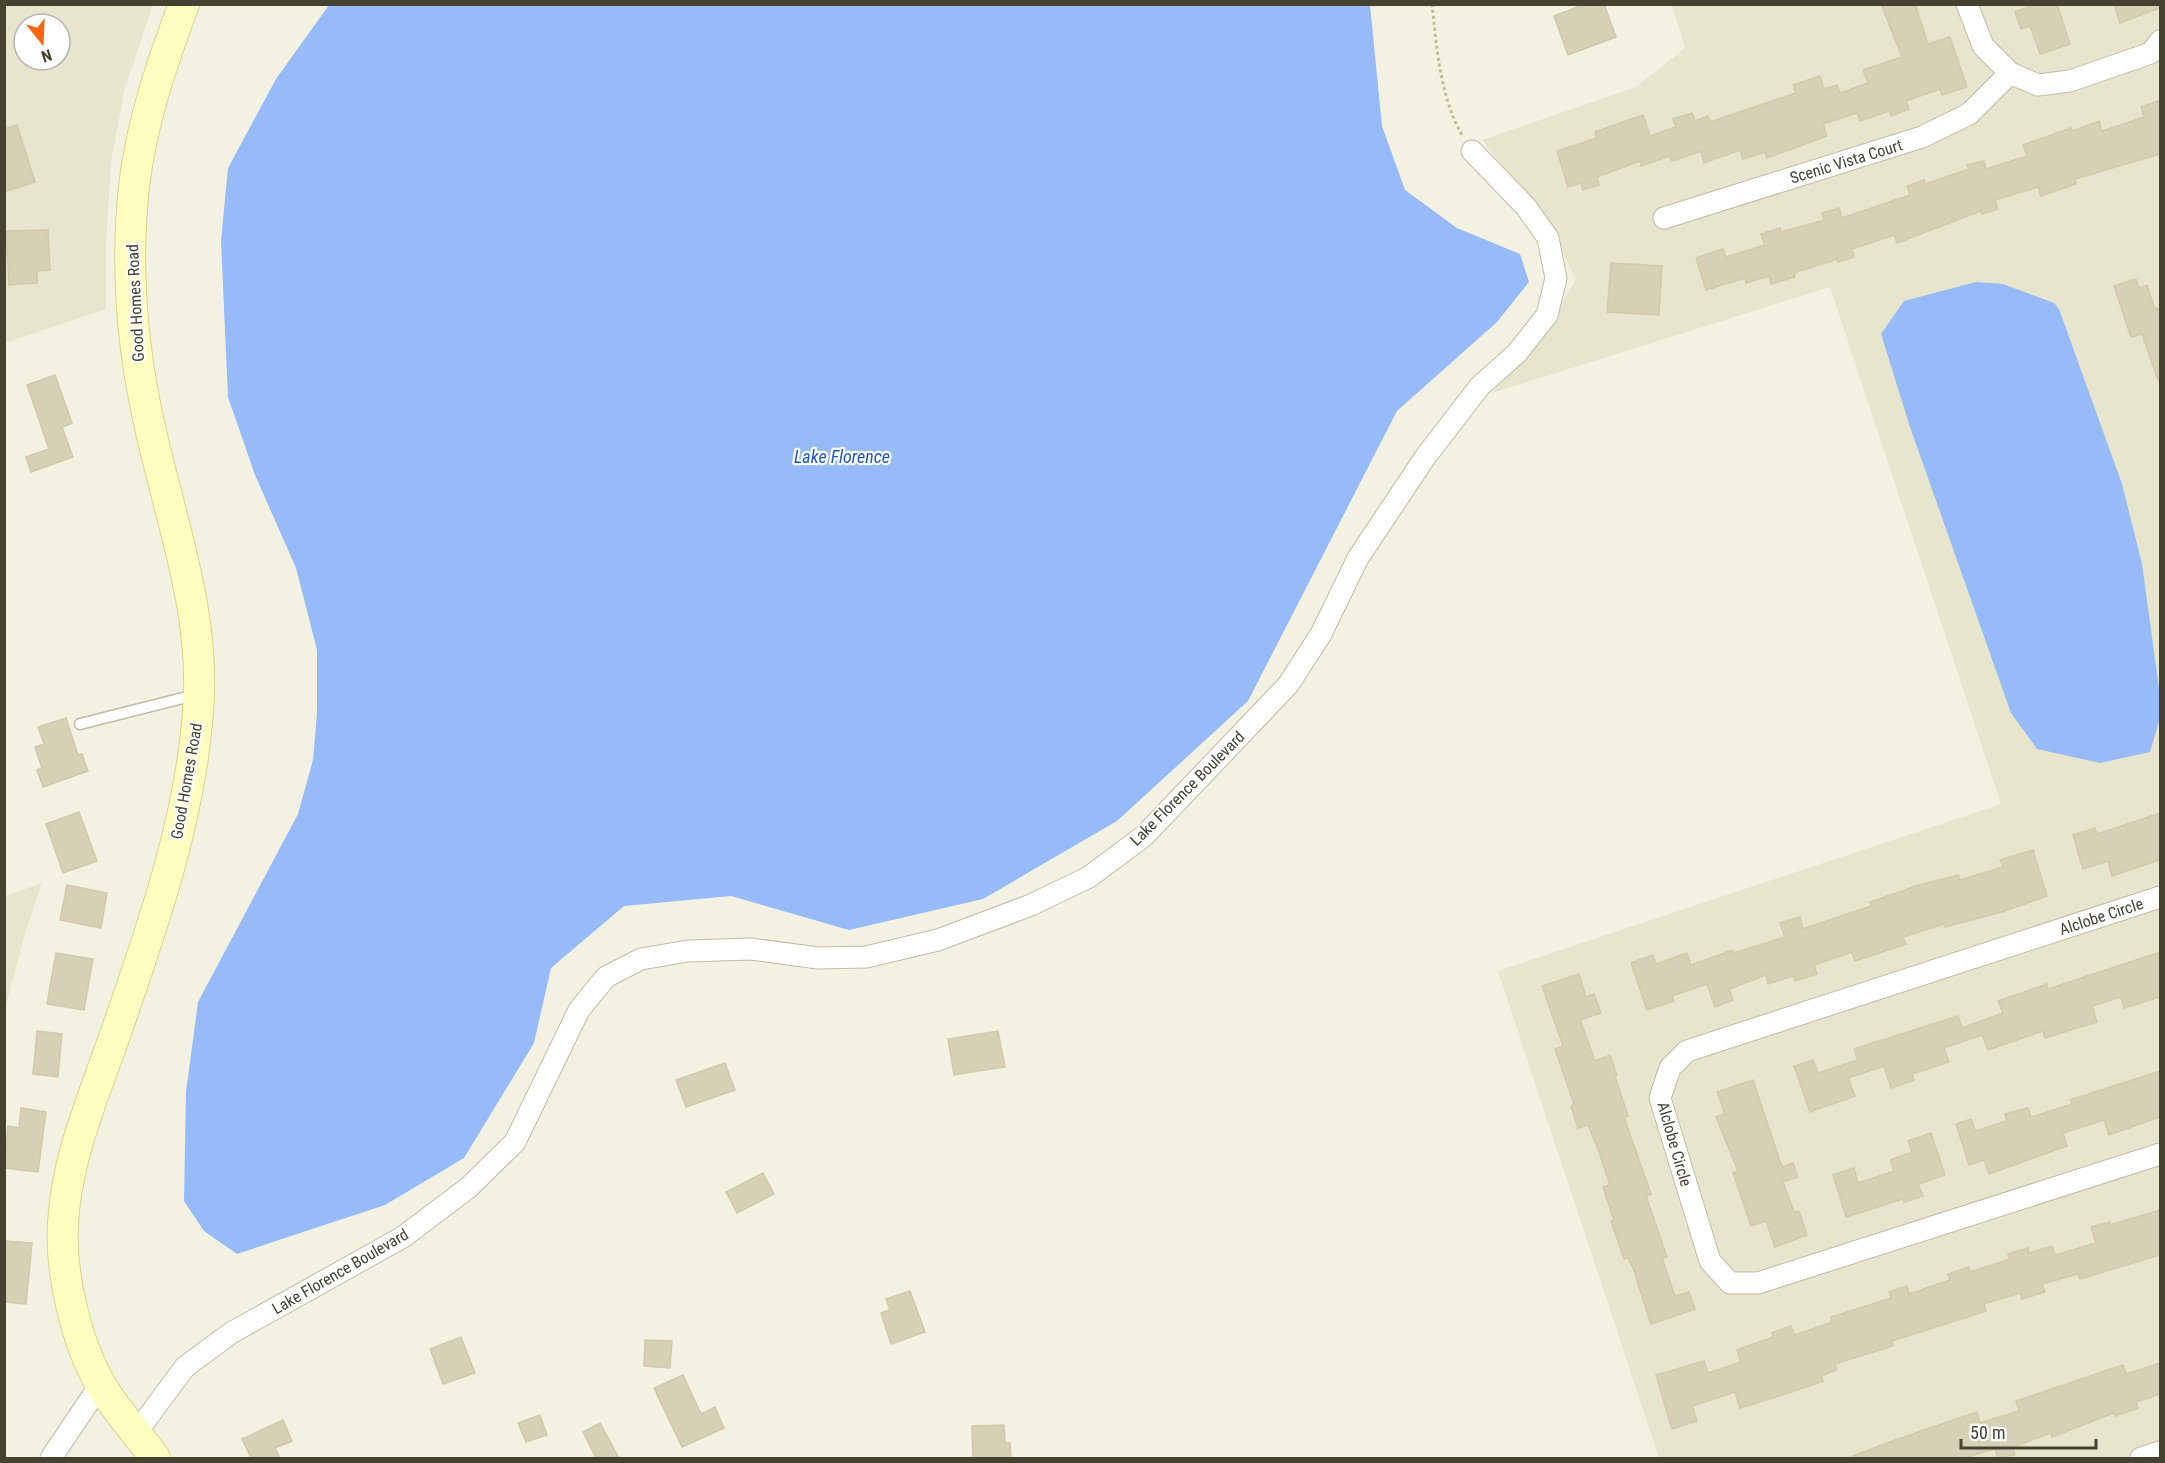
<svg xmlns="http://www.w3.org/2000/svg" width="2165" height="1463" font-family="'Roboto Condensed',sans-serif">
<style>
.residential{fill:#e8e5cf;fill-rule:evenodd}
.water{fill:#96bbf8}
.building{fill:#d5d0b6;stroke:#d1caa9;stroke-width:1.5}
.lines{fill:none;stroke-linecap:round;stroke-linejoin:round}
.lane-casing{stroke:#bfbca4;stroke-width:13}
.street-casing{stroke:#bfbca4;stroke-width:23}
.secondary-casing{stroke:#d8d48c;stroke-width:32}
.path{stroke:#c3bc93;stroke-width:3;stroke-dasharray:3 3;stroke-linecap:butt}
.lane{stroke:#fff;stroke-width:10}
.street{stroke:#fff;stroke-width:21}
.secondary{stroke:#fffdc0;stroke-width:30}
.labels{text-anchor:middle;stroke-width:4.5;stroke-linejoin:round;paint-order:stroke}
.street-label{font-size:16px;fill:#454232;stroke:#fff}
.water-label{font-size:18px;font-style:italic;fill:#2059bc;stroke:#fff}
</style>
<rect width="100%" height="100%" fill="#f3f2e2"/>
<g class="residential">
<path d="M4,5H153L125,87L111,163L106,242V309L5,343ZM24,24H60V60H24Z"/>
<path d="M1672,5H2160V1458H1659L1498,971L2001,804L1830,287L1492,393L1543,333L1576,280L1541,208L1514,182L1482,140L1636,87L1685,48Z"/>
<path d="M42,883L25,934L5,1009V896Z"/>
</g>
<g class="water">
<path d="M329,5H1370L1382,126L1405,190L1457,228L1520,254L1529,282L1497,322L1397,411L1248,701L1117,821L983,899L849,930L731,896L624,906L551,968L534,1043L464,1158L385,1205L237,1254L204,1231L184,1201L186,1092L198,1002L298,814L313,760L317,713V650L296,568L255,475L228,397L221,241L228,168L276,79Z"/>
<path d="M1976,282L2003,284L2054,303L2059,309L2122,484L2142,564L2160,695V718L2150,752L2100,763L2037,749L2011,713L1910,427L1881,334L1904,301Z"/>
</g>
<g class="building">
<path d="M1585,4H1604L1616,37L1568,55L1554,16Z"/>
<path d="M1881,4H1915L1928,44L1950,37L1967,87L1942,95L1940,89L1906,101L1909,109L1891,116L1889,111L1860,121L1857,113L1823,124L1827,136L1767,158L1765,152L1743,159L1740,150L1704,163L1701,151L1672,161L1670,156L1641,166L1640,161L1597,177L1599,185L1583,190L1581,183L1568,187L1557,151L1597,138L1595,132L1643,115L1650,136L1676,127L1673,119L1692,113L1695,121L1708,116L1710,122L1796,93L1793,85L1820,76L1824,89L1837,85L1840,93L1868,83L1863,70L1902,57Z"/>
<path d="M2036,4H2057L2070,44L2040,54L2030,26L2021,29L2015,12Z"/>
<path d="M2114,4H2160V8L2120,23Z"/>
<path d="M2160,100V154L2075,179L2076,184L2041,196L2038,187L1995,200L1998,209L1982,214L1981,211L1897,243L1894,235L1852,249L1854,257L1838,262L1837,259L1794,273L1795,277L1771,284L1769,276L1746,283L1745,278L1706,290L1696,258L1723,249L1726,257L1765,245L1761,234L1780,228L1781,232L1824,220L1822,213L1839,208L1842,218L1910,195L1907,186L1924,180L1925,184L1969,169L1967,165L1984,161L1986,169L2027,156L2023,145L2071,128L2072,131L2099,121L2102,131L2144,117L2141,107Z"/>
<path d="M17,125L35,182L4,192V129Z"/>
<path d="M48,230L50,270L37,271V283L9,285L6,231Z"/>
<path d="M1611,263L1662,266L1659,315L1607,312Z"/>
<path d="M2136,279L2139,288L2147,285L2155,309L2160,308V379L2158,380L2142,334L2131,337L2114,286Z"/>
<path d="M55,375L72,423L62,427L73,457L31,472L26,457L49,449L27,385Z"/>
<path d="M66,718L78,755L82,754L88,771L43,787L37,770L42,768L35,747L44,744L38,727Z"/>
<path d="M79,812L97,861L63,873L46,824Z"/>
<path d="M2160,813V860L2112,876L2108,861L2083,869L2073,835L2095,828L2097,834Z"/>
<path d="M2033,850L2047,896L2005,911L1945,927L1944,924L1903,937L1906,944L1855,961L1852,952L1814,965L1817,974L1795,981L1793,976L1768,984L1766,975L1729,989L1733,1000L1715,1007L1707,984L1672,996L1674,1001L1647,1010L1631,963L1653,955L1656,964L1687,953L1691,965L1733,950L1734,953L1785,937L1780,923L1800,917L1803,929L1871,906L1870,902L1919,885L1958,875L1960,880L2003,867L2000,860Z"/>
<path d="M67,885L107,893L101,928L60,920Z"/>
<path d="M2160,952V997L2124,1008L2121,997L2092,1006L2097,1022L2045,1038L2043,1031L1988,1050L1982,1035L1944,1048L1949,1062L1912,1074L1914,1080L1891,1088L1884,1066L1848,1078L1855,1096L1810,1112L1794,1066L1813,1060L1818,1073L1858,1060L1854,1049L1958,1016L1962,1028L2003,1013L1998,1001L2047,984L2048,989Z"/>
<path d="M56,953L93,959L84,1010L47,1004Z"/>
<path d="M1579,974L1586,997L1594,994L1601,1013L1580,1020L1595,1061L1610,1055L1617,1075L1615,1076L1628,1116L1624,1117L1651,1194L1646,1196L1667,1257L1662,1258L1675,1296L1689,1292L1695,1309L1651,1324L1633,1268L1628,1258L1624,1259L1611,1221L1614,1220L1603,1187L1610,1185L1598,1149L1588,1125L1578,1128L1571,1106L1574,1104L1555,1049L1563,1046L1542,986Z"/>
<path d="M37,1031L62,1034L58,1077L33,1074Z"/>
<path d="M998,1031L1005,1067L954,1075L948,1039Z"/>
<path d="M725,1063L735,1090L686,1107L676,1080Z"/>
<path d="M2160,1071V1117L2109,1135L2104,1120L2063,1133L2067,1146L1989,1174L1984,1160L1969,1165L1956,1124L1971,1119L1975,1131L2007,1121L2005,1114L2028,1108L2031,1117L2072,1104L2070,1100Z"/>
<path d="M1753,1080L1782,1167L1793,1163L1798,1177L1783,1182L1794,1212L1799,1211L1807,1235L1775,1247L1766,1221L1751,1226L1733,1173L1738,1171L1716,1117L1725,1114L1717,1092Z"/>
<path d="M21,1108L46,1112L38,1172L4,1168L8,1126L19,1128Z"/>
<path d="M1931,1133L1945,1175L1918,1184L1923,1196L1904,1202L1903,1199L1846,1217L1833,1175L1854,1168L1858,1183L1894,1171L1890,1160L1912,1152L1908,1141Z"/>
<path d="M763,1173L774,1194L737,1213L726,1192Z"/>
<path d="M2160,1210V1255L2080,1279L2078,1274L2042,1284L2045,1292L2022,1299L2020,1293L1984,1304L1986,1311L1892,1341L1893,1346L1835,1364L1837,1370L1821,1376L1823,1381L1792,1392L1740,1408L1735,1392L1692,1406L1697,1421L1672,1429L1656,1375L1704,1361L1708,1373L1741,1362L1737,1350L1773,1337L1772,1333L1791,1326L1795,1335L1832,1322L1831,1317L1891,1298L1889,1292L1907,1286L1909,1294L1950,1280L1948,1274L1969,1267L1970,1272L2010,1259L2008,1254L2028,1248L2029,1253L2052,1246L2055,1255L2096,1243L2091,1227L2110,1222V1225Z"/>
<path d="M4,1241L32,1243L26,1304L4,1302Z"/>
<path d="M910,1291L925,1332L891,1344L881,1313L890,1310L886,1299Z"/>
<path d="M461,1337L475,1373L443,1384L430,1349Z"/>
<path d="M645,1340L672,1341L670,1368L644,1366Z"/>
<path d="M2160,1363V1394L2136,1402L2138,1408L2115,1416L2114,1413L2052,1437L2051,1433L2013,1447L2015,1455L1998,1458L1995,1449L1963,1458H1854L1853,1456L1895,1440L1977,1412L1980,1423L2019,1411L2016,1401L2123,1365L2126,1374Z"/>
<path d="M683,1375L701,1414L715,1407L724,1428L682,1447L654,1388Z"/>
<path d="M540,1415L547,1435L526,1442L518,1423Z"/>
<path d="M283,1420L292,1441L275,1448L280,1458H251L242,1439Z"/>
<path d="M600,1423L619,1458H596L583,1432Z"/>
<path d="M1004,1425L1005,1443H1010L1011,1458H973L972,1426Z"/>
</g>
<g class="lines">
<defs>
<path id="lane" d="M80,724L195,695"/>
<g id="street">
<path d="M1967,4L1983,46L2010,73L2038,85L2070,81L2151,53L2160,41"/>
<path d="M1664,218L1922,137L1969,114L2010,73"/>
<path d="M2160,897L1687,1051L1670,1068L1660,1098L1710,1261L1730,1283H1758L2160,1154"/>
<path d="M136,1433L185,1367L231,1333L403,1237L468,1188L515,1142L579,1010L606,977L641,959L688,951L751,949L818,958L866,957L938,940L1031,905L1089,877L1144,836L1288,685L1321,634L1358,558L1426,456L1480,386L1517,353L1547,315L1556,278L1548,238L1526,207L1472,151"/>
<path d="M51,1458L100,1385"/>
<path d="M2141,1458L2160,1452"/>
</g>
<path id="secondary" d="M155,1458C138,1434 116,1411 101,1385C76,1342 60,1273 63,1224C66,1158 94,1096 115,1035C151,931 190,822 198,712C206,616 173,528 152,436C133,356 125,270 134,187C141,124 162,63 184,4"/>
</defs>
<use href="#lane" class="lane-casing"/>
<use href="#street" class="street-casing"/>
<use href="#secondary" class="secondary-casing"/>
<path class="path" d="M1432,4C1437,50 1440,97 1463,137"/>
<use href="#lane" class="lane"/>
<use href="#street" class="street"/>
<use href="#secondary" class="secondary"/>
</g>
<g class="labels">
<g class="street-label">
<text transform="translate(1846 161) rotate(-17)" y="6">Scenic Vista Court</text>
<text transform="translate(135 303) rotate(-93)" y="6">Good Homes Road</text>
<text transform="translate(186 781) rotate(-80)" y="6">Good Homes Road</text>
<text transform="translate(1187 788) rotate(-45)" y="6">Lake Florence Boulevard</text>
<text transform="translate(2101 916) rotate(-18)" y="6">Alclobe Circle</text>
<text transform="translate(1675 1144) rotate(74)" y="6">Alclobe Circle</text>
<text transform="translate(340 1271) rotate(-30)" y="6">Lake Florence Boulevard</text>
</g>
<g class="water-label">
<text x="842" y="463">Lake Florence</text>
</g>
</g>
<rect width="2165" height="1463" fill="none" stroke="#454232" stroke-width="12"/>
<g transform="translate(42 42) rotate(162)"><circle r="28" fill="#ffffff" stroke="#b5b3ad" stroke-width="1.5"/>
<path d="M0-4.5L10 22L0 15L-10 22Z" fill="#ff650d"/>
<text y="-9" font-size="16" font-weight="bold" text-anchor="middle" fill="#454232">N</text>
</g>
<path d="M1961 1439v9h135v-9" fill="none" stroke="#454232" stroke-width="3"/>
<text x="1970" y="1439" font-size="18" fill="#454232" stroke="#ffffff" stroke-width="4.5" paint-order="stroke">50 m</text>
</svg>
